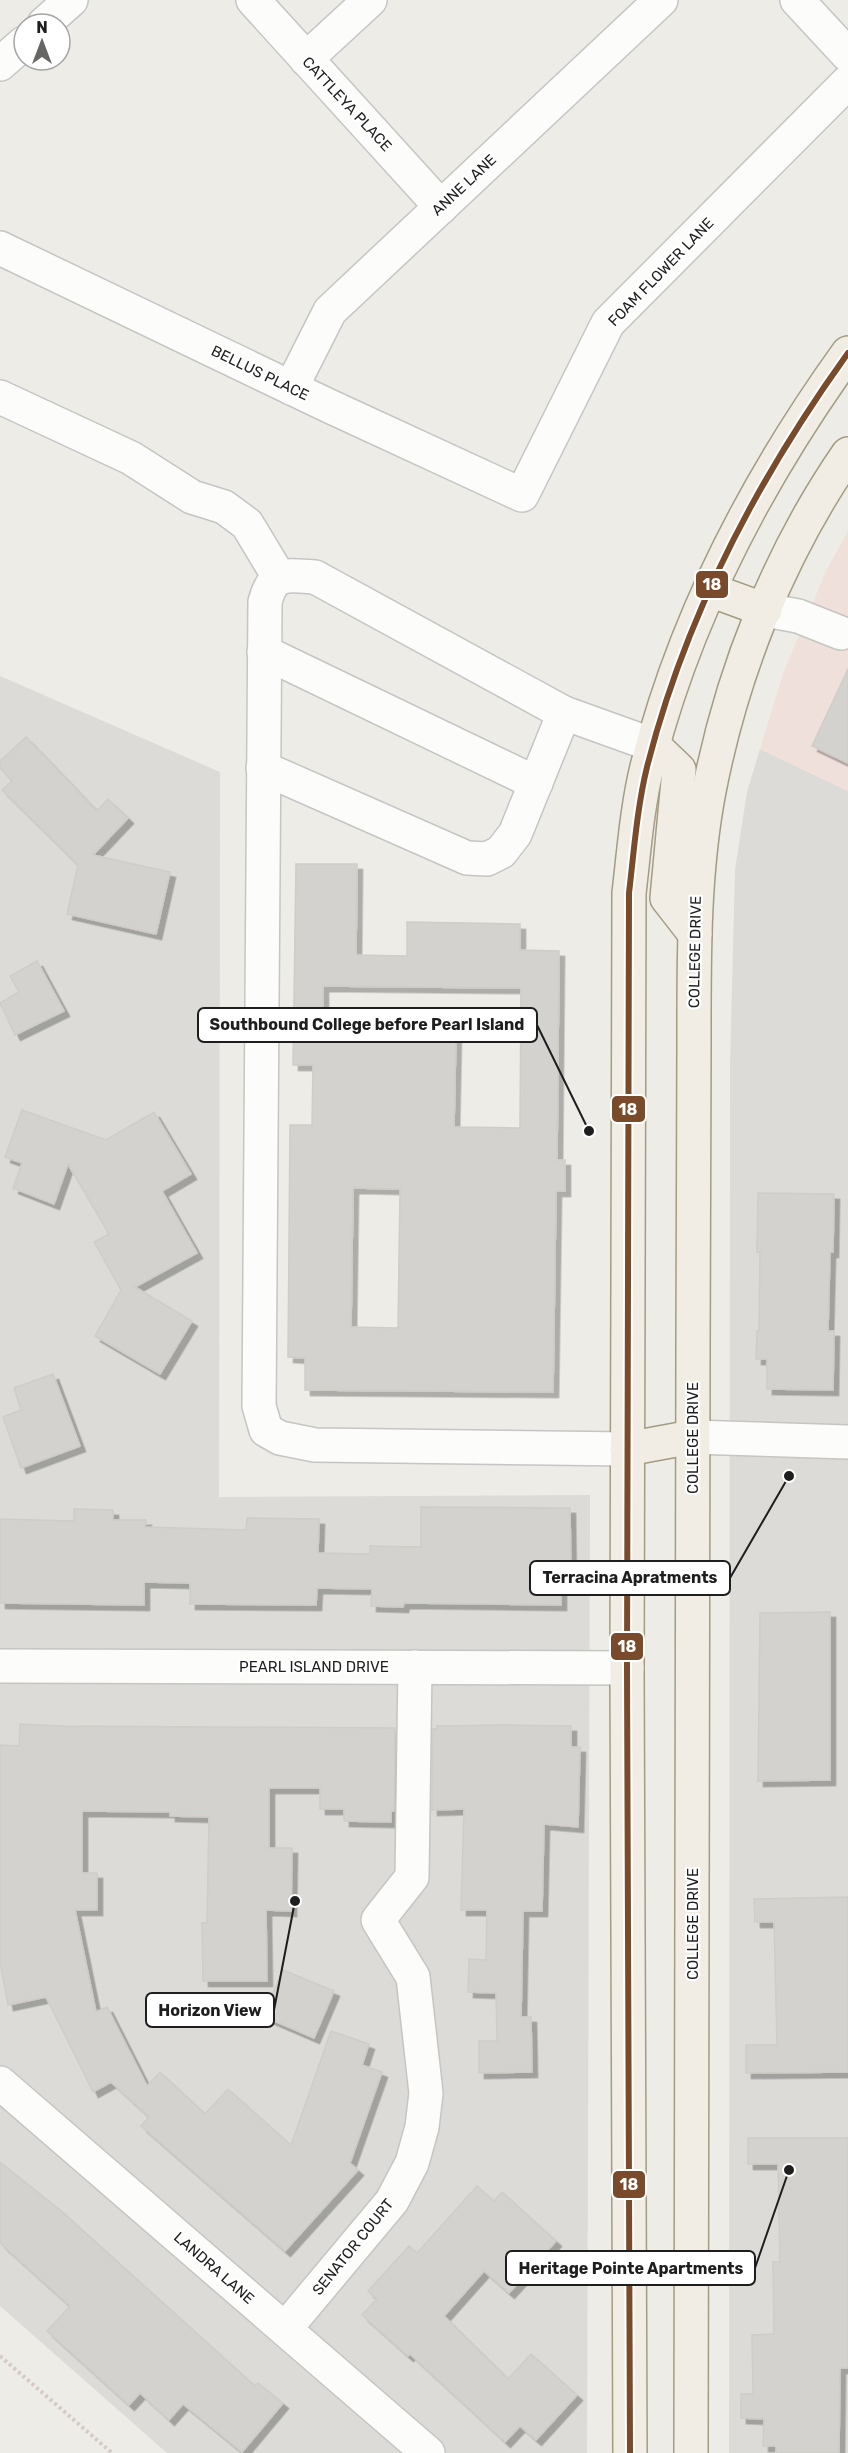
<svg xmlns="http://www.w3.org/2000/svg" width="848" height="2453" font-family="Rubik,sans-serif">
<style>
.residential{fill:#dcdbd8}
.commercial{fill:#f0e0db}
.building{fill:#d3d2ce;stroke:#d0cdc8;stroke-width:1.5;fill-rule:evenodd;filter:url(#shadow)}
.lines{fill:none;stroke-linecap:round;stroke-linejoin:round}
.minor-casing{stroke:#c5c5c3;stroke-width:36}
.major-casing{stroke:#a39c83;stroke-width:36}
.path{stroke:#d7cac6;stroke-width:4;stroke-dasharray:3 3;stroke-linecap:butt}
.minor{stroke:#fcfcfb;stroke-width:33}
.major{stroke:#f1ede4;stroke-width:33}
.bus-1-casing{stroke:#fff;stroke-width:10}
.bus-1{stroke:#7a4b2a;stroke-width:6}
.labels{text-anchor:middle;stroke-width:4.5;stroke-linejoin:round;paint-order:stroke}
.street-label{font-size:15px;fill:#1e1e1e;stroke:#fff}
.leader{fill:none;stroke:#1e1e1e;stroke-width:2}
.callout-dot{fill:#1e1e1e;stroke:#fff;stroke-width:2}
.callout{fill:#fff;stroke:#1e1e1e;stroke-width:2}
.callout-label{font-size:16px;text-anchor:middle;font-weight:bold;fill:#1e1e1e}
.line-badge{stroke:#fff;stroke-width:2}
.badge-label{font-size:16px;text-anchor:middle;font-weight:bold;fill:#fff}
</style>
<defs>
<filter id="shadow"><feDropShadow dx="5.5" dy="5.5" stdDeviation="0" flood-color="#0004"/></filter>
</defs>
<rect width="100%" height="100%" fill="#edece7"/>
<g class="residential">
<path d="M0,676L220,772L219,1497L590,1495L587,2453H167L0,2306Z"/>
<path d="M760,749L848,791V2453H729L730,1066L735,870L747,792Z"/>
</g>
<path class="commercial" d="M848,531V791L760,749L784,671L826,571Z"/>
<g class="building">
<path d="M848,669V763L812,746Z"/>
<path d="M26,737L97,811L108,799L128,818L93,855L170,872L156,934L67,914L78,865L2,790L12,781L0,768V761Z"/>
<path d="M296,864H357L356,955L407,956V922L520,924V950L559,951L557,1160H565V1191H556L553,1392L305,1390V1358L288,1357L290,1125H312L313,1065H293ZM323,986L521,988L520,1128L454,1127L456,1032L323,1031ZM353,1188L400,1189L398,1328L351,1327Z"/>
<path d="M37,961L64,1011L15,1035L0,1003L19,992L10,976Z"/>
<path d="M22,1110L106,1140L154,1112L191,1174L162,1191L197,1253L135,1287L192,1321L160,1374L95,1336L121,1290L94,1242L109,1234L68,1164L54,1204L13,1188L22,1163L5,1157Z"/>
<path d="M758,1193L834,1194L833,1252H830L828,1331H834L833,1390L767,1389V1359H756L757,1331H759L760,1252H757Z"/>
<path d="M53,1374L80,1446L21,1468L3,1417L21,1410L14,1388Z"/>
<path d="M421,1507L570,1508L571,1583H561V1605L404,1603L403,1607L371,1606L372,1589L317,1588L316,1605L190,1604V1583L144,1582V1605L0,1603V1519L74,1521V1509L113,1510V1520H146L145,1527L246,1530L247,1518L319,1519L318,1553L370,1554V1546L421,1547Z"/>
<path d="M830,1612V1780L758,1781L760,1613Z"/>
<path d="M20,1724L62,1726L395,1728L394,1811H391V1822L344,1821V1809H320V1788H269V1848H292L291,1911L266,1910L267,1981H203L202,1923H207L209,1817L170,1816V1812L82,1811V1873H97V1910H75L96,2012L107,2007L147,2086L160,2072L205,2114L228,2089L291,2145L331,2031L369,2044L362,2065L382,2072L350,2163L358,2170L285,2251L141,2126L149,2117L111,2082L93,2092L46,1997L8,2005L0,1962V1745L19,1746Z"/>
<path d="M503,1725L571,1726V1747H580L578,1827L544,1824L542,1911H523L521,2017H531L532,2072L479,2073V2041H497L496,1993L468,1992L469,1959L486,1960L487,1910H461L464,1809L432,1810L433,1729H437V1726Z"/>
<path d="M848,1897V2072L746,2073V2045H777L774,1922H755L754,1899Z"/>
<path d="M283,1970L334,1991L314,2038L263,2016Z"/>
<path d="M748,2138H848V2368H840L839,2453H776V2446H763L764,2419L741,2418V2394H753L752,2335L774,2334L773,2262H780L778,2164H748Z"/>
<path d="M0,2162L60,2210L255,2386L258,2383L283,2403L242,2452L183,2404L169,2420L140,2393L129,2405L47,2331L70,2306L0,2243Z"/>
<path d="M477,2186L494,2201L502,2192L556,2241L509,2293L484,2271L444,2316L508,2379L531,2354L577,2395L536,2440L520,2426L505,2442L410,2354L408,2356L362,2315L377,2299L368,2291L409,2246L417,2253Z"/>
</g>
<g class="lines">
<defs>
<g id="minor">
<path d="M253,0L441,207"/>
<path d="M797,0L848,55"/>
<path d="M44,24L71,0"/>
<path d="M306,59L370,0"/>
<path d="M0,64L24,43"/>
<path d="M0,248L327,405L522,495L608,323L848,82"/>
<path d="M291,388L330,311L661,0"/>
<path d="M0,397L131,458L192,497L224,507L247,524L279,577"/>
<path d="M765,610L798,616L841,633"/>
<path d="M264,652L536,783"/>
<path d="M564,713L315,577C286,575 273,571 265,602L259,1406L266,1430L280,1438L315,1445L627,1449"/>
<path d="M263,768L467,858L487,859L501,852L515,834L564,713L653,745"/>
<path d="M692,1437L848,1442"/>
<path d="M0,1666L627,1668"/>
<path d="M0,2083L428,2453"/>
<path d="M285,2329L392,2201L412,2163L422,2127L426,2093L413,1977L378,1920L412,1877L415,1667"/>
</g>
<g id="major">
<path d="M710,590L765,610"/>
<path d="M653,745L679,770L667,898L695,934"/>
<path d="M627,1449L692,1437"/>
<path d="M630,2453L627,1668L629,893C634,851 637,808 647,767C685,617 758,478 848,353"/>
<path d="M691,2453C693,2086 691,1718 693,1351C693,1249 693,1147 694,1045C694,961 693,874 709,791C732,672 779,554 848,454"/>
</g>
</defs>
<use href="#minor" class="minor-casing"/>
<use href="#major" class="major-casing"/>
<path class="path" d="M0,2356L112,2453"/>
<use href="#minor" class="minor"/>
<use href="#major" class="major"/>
<defs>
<path id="bus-1" d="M630,2453L627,1668L629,893C634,851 637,808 647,767C685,617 758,478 848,353"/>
</defs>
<use href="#bus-1" class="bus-1-casing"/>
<use href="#bus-1" class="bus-1"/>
</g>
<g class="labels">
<g class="street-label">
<text transform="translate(347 104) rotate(47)" y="5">CATTLEYA PLACE</text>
<text transform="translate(464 185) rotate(-43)" y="5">ANNE LANE</text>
<text transform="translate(661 272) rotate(-46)" y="5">FOAM FLOWER LANE</text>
<text transform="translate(260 373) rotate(26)" y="5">BELLUS PLACE</text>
<text transform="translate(695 952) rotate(-89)" y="5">COLLEGE DRIVE</text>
<text transform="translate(693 1438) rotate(-90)" y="5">COLLEGE DRIVE</text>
<text x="314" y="1672">PEARL ISLAND DRIVE</text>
<text transform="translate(693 1924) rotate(-90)" y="5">COLLEGE DRIVE</text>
<text transform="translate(353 2247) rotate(-51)" y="5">SENATOR COURT</text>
<text transform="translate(214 2268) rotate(41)" y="5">LANDRA LANE</text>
</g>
</g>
<path class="leader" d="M589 1131L537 1025M789 1476L730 1578M295 1901L274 2010M789 2170L755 2268"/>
<g class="callout-dot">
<circle cx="589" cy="1131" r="6"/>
<circle cx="789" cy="1476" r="6"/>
<circle cx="295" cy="1901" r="6"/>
<circle cx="789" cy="2170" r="6"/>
</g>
<g class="callout">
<rect x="198" y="1008" width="339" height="34" rx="6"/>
<rect x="530" y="1561" width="200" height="34" rx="6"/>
<rect x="146" y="1993" width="128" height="34" rx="6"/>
<rect x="506" y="2251" width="249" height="34" rx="6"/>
</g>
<g class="callout-label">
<text x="367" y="1030">Southbound College before Pearl Island</text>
<text x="630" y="1583">Terracina Apratments</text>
<text x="210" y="2016">Horizon View</text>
<text x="631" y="2274">Heritage Pointe Apartments</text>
</g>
<g class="line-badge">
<rect x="695" y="570" width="34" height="29" rx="6" fill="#7a4b2a"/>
<rect x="611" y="1095" width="35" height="28" rx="6" fill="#7a4b2a"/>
<rect x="610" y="1632" width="34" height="29" rx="6" fill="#7a4b2a"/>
<rect x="612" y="2170" width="34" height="29" rx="6" fill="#7a4b2a"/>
</g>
<g class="badge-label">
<text x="712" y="590">18</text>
<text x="628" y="1115">18</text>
<text x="627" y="1652">18</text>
<text x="629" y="2190">18</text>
</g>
<g transform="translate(42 42)"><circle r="28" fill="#ffffff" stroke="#a5a5a5" stroke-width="1.5"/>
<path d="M0-4.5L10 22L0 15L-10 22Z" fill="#666664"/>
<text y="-9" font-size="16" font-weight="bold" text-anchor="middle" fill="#1e1e1e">N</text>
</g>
</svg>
